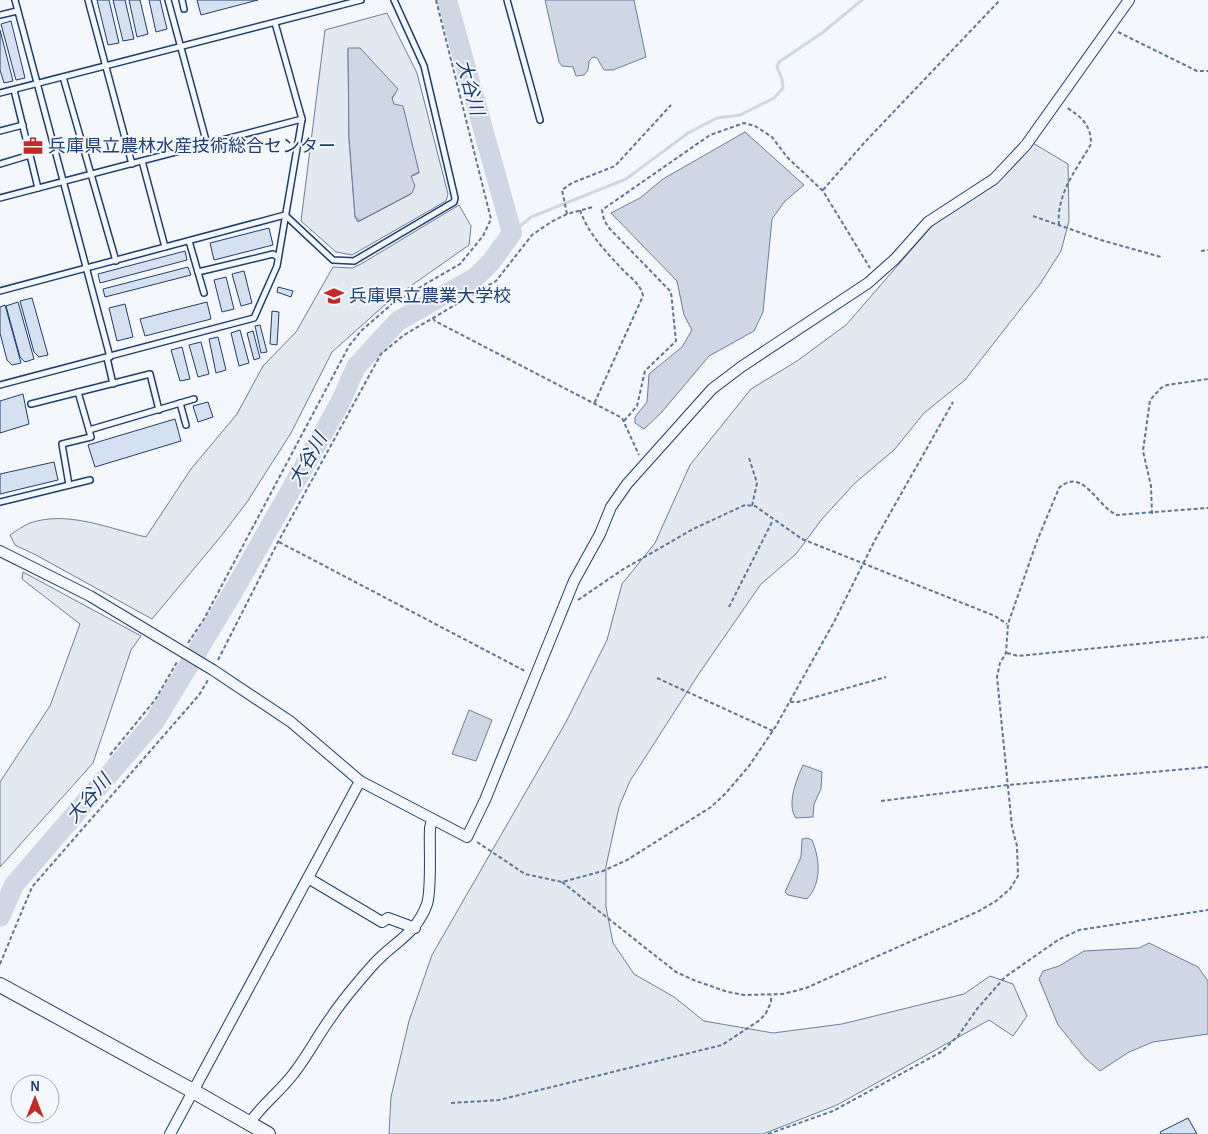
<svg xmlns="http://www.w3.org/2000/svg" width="1208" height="1134" font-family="'Alegreya Sans','Noto Sans JP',sans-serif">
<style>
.green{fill:#e3e9f0;stroke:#687fa3;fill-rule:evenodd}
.water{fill:#cfd7e4;stroke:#687fa3}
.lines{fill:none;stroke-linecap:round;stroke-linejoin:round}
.stream{stroke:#cfd7e4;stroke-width:3}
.river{stroke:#cfd7e4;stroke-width:20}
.building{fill:#d5e0f0;stroke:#1d3f73}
.lane-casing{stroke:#1d3f73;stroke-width:8}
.street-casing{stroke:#1d3f73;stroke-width:12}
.secondary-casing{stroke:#1d3f73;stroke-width:16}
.path{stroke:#5e769c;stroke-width:2;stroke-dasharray:4 2.5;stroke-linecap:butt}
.lane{stroke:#f4f7fb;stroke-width:5}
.street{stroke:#f4f7fb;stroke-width:10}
.secondary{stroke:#f4f7fb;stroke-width:14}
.labels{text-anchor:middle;stroke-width:4;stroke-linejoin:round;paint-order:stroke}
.poi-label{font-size:18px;fill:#1d3f73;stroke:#f4f7fb;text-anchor:start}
.water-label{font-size:19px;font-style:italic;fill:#1d3f73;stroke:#f4f7fb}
</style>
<rect width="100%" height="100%" fill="#f4f7fb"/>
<g class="green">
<path d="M387,13L417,73L448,194L446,201L352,255L336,252L301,221L325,30ZM348,49H359L397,90L392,99L394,106L403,108L419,173L410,177L414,187L411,194L358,222L355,217L349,139Z"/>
<path d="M1031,142L1068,164L1069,221L1061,251L1040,284L965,380L924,413L894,450L855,483L822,519L796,554L761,584L700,672L630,781L619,807L606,866V907L613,943L634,974L674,997L704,1021L773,1033L842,1024L964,994L990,976L1013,984L1027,1016L1013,1036L989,1020L837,1105L763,1134H389L391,1097L409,1021L432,955L566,722L607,640L622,584L655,543L690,465L751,389L797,361L846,325L932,226L978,193Z"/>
<path d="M459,205L471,226L469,245L388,302L332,352L291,433L247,502L222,535L152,619L36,555L15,545L10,535C16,531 23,526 30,523C68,510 110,529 146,537L191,469L237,414L263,366L296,332L333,267L352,268L361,264Z"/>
<path d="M23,572L141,636L131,650L93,763L0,867V782L50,706L80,624L22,579Z"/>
</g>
<g class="water">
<path d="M545,0H634L646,57L613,70H604L597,58L593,57L589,61L588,70L584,75L576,76L573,67L562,66L559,62Z"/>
<path d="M348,48H360L398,89L392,98L394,104L403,106L419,172L411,176L415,186L412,193L359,221L355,216L349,137Z"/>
<path d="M745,132L804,185L785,201L772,219L763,312L754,331L709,356L661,413L644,429L635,423V417L647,402L649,374L682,347L692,330L684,315L677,281L611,213L640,198L663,179Z"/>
<path d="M469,710L492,720L476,761L452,754Z"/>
<path d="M803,765L822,772L821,789L814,804L813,817L796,818C786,805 797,778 803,765Z"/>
<path d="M807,838L812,840C820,859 822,883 807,899L788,895L785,892L801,857L802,839Z"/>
<path d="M1149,943L1198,967L1208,981V1034L1153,1042L1129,1052L1100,1071L1085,1058L1058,1025L1039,979L1043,971L1059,966L1084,951L1139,948Z"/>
</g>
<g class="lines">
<path class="stream" d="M512,233L531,217L626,179L688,133L717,118L740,115L774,98L783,88L782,79L777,67L779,62L822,33L862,0"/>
<path class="river" d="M0,917L14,885L155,721L233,592L340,403L356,367L398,321L476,277L491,262L512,233L447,0"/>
</g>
<g class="building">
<path d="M97,0H109L119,43L108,45Z"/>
<path d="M113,0H125L134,39L123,41Z"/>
<path d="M129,0H140L148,34L137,37Z"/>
<path d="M149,0H160L167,29L156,32Z"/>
<path d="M197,0H258L201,15Z"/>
<path d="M11,21L25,78L16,80L1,24Z"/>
<path d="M0,30L13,81L4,83L0,70Z"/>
<path d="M269,228L273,245L214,260L210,243Z"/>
<path d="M185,251L187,260L100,283L98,274Z"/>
<path d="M188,267L191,275L105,297L103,289Z"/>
<path d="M244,271L252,303L241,306L232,274Z"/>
<path d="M226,277L234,309L222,312L214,280Z"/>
<path d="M278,287L293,291L291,297L277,292Z"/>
<path d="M32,298L48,355L39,357L34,352L20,301Z"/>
<path d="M18,302L34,359L25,362L20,357L6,306Z"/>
<path d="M207,302L211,319L145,336L140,319Z"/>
<path d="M125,304L133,337L117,341L109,308Z"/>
<path d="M5,305L21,363L12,365L7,360L0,333V307Z"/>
<path d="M272,311L279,312L277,345L270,344Z"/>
<path d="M260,325L267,352L261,353L255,326Z"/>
<path d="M240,330L249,363L239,366L231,333Z"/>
<path d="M253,331L260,358L254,360L247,333Z"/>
<path d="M218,337L226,370L216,373L209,339Z"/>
<path d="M201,342L209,374L198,377L189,345Z"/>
<path d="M182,347L190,379L180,381L171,350Z"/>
<path d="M23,394L29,424L0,433V401Z"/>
<path d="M208,402L213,417L198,422L193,406Z"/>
<path d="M175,419L181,441L95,467L88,445Z"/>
<path d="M54,462L58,480L0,494V474Z"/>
<path d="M1188,1118L1197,1134H1161L1160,1132Z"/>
</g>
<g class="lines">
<defs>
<g id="lane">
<path d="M15,0L110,357"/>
<path d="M88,0L132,164"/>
<path d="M168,0L207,144"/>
<path d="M182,0L184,9"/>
<path d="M507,0L540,120"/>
<path d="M0,15L17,11"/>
<path d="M63,77L116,261"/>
<path d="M14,90L38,188"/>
<path d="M0,93L361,0"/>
<path d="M0,131L23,125"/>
<path d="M142,161L165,247"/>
<path d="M0,164L30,155"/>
<path d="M0,198L302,119"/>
<path d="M189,241L204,293"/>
<path d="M198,272L273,254L278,257"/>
<path d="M0,291L285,215L333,260L354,261L454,202L455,198L424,66L394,0"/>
<path d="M107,358L113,384"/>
<path d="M0,385L254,318L277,266L302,119L275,23"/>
<path d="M78,392L89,430L194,399"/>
<path d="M180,403L186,425"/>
<path d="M31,404L150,374L159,410"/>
<path d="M69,485L62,444L91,437L89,430"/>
<path d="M0,502L90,480"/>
</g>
<g id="street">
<path d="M0,551L90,596L213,670L291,722L360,781L467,837L485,800L574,581L600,534L611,507L627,484L712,389L741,367L868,283L895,259L928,222L994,179L1026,145L1129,0"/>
<path d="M308,878L382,922L388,918L415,928"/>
<path d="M249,1124C261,1105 280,1092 294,1073C308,1055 318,1035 332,1016C344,998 358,982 372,966C392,943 416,935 427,904C432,889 429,847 430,828L432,820"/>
<path d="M170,1134L360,781"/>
</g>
<path id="secondary" d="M0,985L193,1091L268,1134"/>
</defs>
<use href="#lane" class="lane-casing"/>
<use href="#street" class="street-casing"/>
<use href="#secondary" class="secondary-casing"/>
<g class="path">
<path d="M1118,32L1197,71H1208"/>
<path d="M823,190L864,143L1000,0"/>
<path d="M580,210C588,234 607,253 624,271C632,279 641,285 643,296L594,404"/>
<path d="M567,214L562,190L572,183L615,166L671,105"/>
<path d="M1033,216L1101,240L1161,257"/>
<path d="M1059,225C1056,195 1076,170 1091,144C1091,124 1081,117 1066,107"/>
<path d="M1201,251L1208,250"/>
<path d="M433,318L435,321L622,418L639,455"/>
<path d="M624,421L637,406L645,371L676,341L671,292L609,228L604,220L602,210L710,135L744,123L755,126L772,137L787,157L823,191L870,268"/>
<path d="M749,458L757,483L752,506"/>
<path d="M1152,514L1151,486L1143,451L1150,400L1161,388L1167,385L1208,379"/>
<path d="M279,542L525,671"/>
<path d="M578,600L622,570L693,529L745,505L755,506L802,539L995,616L1007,624"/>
<path d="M729,607L773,520"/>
<path d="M188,643L204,619L349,346L361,331L393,303L460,264L483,236L491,219L436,0"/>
<path d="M1007,653L1018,656L1208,637"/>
<path d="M218,660L278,542L381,354L404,335L496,281L532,235L551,222L567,214L593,207"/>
<path d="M657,678L773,731"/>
<path d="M790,702H798L886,677"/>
<path d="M110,755L155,700L177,662"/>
<path d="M881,801L1008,785L1208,767"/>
<path d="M477,842L525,874L562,882L603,871L627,860L711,807L726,793L749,766L776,726L834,622L875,540L953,402"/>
<path d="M562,882L676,972L696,981L728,992L744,995L783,994L806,988L979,911L996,901L1010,889L1018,876L1017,846L1012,827L997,677L1000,663L1006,653L1008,624L1037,541L1059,488C1083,466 1097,507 1117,515L1208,508"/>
<path d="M0,964L32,887L199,695L208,680"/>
<path d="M451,1103L499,1100L722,1045L760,1020L766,1013L771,1002V995"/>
<path d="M768,1134L833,1111L941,1052L958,1036L977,1009L1005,977L1058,940L1079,930L1208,910"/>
</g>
<use href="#lane" class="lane"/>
<use href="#street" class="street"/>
<use href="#secondary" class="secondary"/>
</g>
<defs>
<symbol id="office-bare" viewBox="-9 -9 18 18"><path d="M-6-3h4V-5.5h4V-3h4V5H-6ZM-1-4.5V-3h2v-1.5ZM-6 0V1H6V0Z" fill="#c62828" stroke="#f4f7fb" stroke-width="2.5" paint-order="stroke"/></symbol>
<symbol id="university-bare" viewBox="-9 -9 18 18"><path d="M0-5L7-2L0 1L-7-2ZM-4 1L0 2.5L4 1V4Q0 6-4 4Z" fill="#c62828" stroke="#f4f7fb" stroke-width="2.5" paint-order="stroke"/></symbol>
</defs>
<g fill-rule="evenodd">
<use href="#office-bare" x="19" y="132" width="28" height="28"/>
<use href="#university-bare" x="320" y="282" width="28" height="28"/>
</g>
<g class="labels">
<g class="poi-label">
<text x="48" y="152">兵庫県立農林水産技術総合センター</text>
<text x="349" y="302">兵庫県立農業大学校</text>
</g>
<g class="water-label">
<text transform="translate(471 87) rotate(75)" y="7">大谷川</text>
<text transform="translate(307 459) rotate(-60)" y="7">大谷川</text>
<text transform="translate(88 798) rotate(-49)" y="7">大谷川</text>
</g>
</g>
<g transform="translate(35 1099)"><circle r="24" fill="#f4f7fb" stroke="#9eadc5"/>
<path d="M0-4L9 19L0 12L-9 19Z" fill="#c62828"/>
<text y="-8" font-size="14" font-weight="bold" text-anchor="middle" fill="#1d3f73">N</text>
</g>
</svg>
